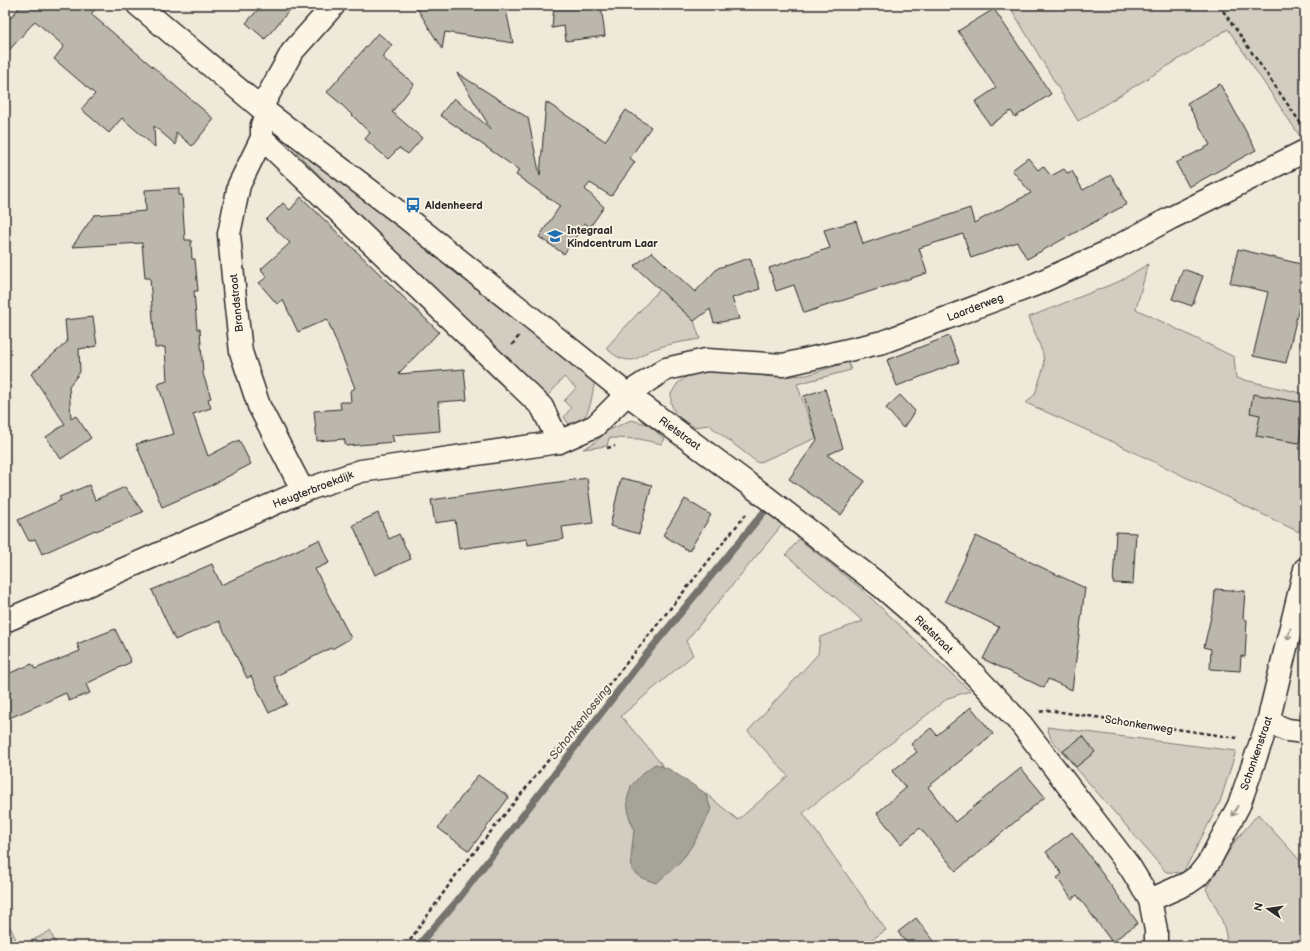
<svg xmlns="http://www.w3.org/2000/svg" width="1310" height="951" font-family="'Balsamiq Sans',sans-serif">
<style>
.green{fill:#d2cdc0;stroke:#7e7c76}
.water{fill:#a6a399;stroke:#75736d}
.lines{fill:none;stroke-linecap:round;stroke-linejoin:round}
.stream{stroke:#75736d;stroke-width:7}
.building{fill:#bcb7ac;stroke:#2b2b2b}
.street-casing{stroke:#2b2b2b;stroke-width:25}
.secondary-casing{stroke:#2b2b2b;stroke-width:25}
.path{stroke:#2b2b2b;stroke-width:2.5;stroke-dasharray:4 3;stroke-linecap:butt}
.street{stroke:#fcf5e5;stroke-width:22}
.secondary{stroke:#fcf5e5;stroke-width:22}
.oneway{stroke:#949088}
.labels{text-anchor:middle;stroke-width:3.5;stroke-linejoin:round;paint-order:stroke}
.poi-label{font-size:11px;font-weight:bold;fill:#2b2b2b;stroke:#fcf5e5;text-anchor:start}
.street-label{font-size:11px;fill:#2b2b2b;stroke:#fcf5e5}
.water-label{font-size:12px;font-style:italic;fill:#565552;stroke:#fcf5e5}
</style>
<rect width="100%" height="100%" fill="#efe9da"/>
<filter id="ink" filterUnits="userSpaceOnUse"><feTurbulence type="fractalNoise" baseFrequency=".025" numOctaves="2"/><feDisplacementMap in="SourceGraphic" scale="8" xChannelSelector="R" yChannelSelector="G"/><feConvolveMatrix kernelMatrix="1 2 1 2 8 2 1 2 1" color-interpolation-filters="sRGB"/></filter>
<g filter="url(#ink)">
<g class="green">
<path d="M1009,5H1305V140L1303,141L1228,29L1078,121Z"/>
<path d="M301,148L595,381C590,402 592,417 571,427L564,417L571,408L564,401L576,388L564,377L546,398L521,374L297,153Z"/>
<path d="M1148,264L1136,309L1234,357L1236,378L1305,394V509L1299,532L1111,441L1026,403L1035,394L1044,366L1043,354L1029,317L1120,281Z"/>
<path d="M660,289L694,321L700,339C682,342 667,344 651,350C644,353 638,360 631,360C620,360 614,355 606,348Z"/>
<path d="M848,362L851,370L797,384L816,438L758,463L709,425L694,427L687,423L675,414L671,403V394L677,384L690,374L713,369L773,377L807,375Z"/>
<path d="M631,420L647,424L665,439L662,444L639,439L609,438L607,446L583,449L594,443L607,431Z"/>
<path d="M765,511L782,525L686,641L693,655L621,716L664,767L655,764L629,816L634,829V839L642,878L648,880L686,855L711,809L705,793L738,820L788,776L748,731L818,654L820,637L863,621L786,555L799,539L859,587L970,691L948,698L803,813L886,930L862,946H416L458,901L645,656Z"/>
<path d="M1047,727L1236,751L1220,802L1183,873L1166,872L1051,739Z"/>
<path d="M1258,814L1305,866V946H1226C1229,928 1214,904 1206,889L1236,840Z"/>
<path d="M5,916L19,946H5Z"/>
<path d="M50,931L57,946H22Z"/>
</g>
<path class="water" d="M655,764L669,769L705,793L711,809C702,830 690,853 673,869C668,874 662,878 656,883L642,878L632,870L631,858L634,829L629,816L627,800L631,786L643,773Z"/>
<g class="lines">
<path class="stream" d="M416,946L420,943L457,901L645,656L763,513"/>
</g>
<g class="building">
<path d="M16,5H99L91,14L214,119L192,146L176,132V145L154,126L155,147L122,118L109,133L81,109L95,94L54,59L64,46L35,21L5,55V24L19,8Z"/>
<path d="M262,5H294L265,39L246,23Z"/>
<path d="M415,5H505L513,43L445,32L442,49Z"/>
<path d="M554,5H601L605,36L566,41L564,26L552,28Z"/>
<path d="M994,9L1051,94L1015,117L1011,111L990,125L975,102L996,88L958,31Z"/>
<path d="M378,33L392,45L382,57L414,84L392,112L422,138L408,154L399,148L388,159L365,139L370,133L341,104L327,92Z"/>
<path d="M457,73L528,118L540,176L546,102L605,141L626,110L651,127L630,158L635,162L611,196L590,183L585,189L604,207L590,227L585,223L564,254L539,237L560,206L516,175L519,170L440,115L454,98L491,129Z"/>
<path d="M1220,84L1256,150L1189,187L1176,163L1210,145L1187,103Z"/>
<path d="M1028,158L1038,170L1043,166L1051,176L1064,169L1067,173L1072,171L1083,190L1111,175L1123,194H1121L1127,204L1027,259L1017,242L971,258L963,234L919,248L927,273L804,313L794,285L776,291L769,268L830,248L824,230L856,221L863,244L970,208L974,223L1031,193L1012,170Z"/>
<path d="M179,188V195H182L185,240H191L192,259H195L198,291H194L197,329H200L203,374L211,398L208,399L211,408L193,414L208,456L239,440L251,464L208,487L162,507L136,444L174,434L158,384L167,381L165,347L155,348L150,278H145L142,243L72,247L94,215L146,211L145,190Z"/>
<path d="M301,197L439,332L398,374L464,369L467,400L438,402L440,431L392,435L394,442L346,446L344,439L317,441L314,411L341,409L340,402H351L350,391L355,388L327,319L298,332L283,300L277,304L259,283L267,277L261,269L290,243L266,220L283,203L290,210Z"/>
<path d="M1238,249L1305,265V300L1301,299L1286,363L1253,356L1268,292L1230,283Z"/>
<path d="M652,252L695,292L718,268L750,258L760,289L732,298L739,319L714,323L710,309L694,321L634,266Z"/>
<path d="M1183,269L1203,276L1192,306L1172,299Z"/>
<path d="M93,317L97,346L79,349L80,372L69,386L71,419L76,416L91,438L61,459L46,437L65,424L31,374L67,342L65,320Z"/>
<path d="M949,336L959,362L897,386L887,360Z"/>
<path d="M825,389L843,448L827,455L865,481L841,515L789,479L817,440L804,396Z"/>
<path d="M1253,394L1305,403L1299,443L1256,436L1260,415L1250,413Z"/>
<path d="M900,395L915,411L903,428L886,408Z"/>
<path d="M587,478L593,523L562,527L564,539L528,545L527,539L459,549L455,520L435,523L431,500Z"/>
<path d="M621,478L652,485L639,534L610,526Z"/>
<path d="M89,485L95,500L125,487L143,512L96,531L95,530L42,554L35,539L29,541L18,520L61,500L59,497Z"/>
<path d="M685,499L711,515L689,551L663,535Z"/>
<path d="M378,513L389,539L399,534L411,559L375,575L353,525Z"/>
<path d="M1116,532L1136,533L1133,584L1113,583Z"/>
<path d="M976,536L1085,588L1072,690L1048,679L1044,688L983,659L999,627L945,601Z"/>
<path d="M319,540L329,563L315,569L351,638L332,649L331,648L274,677L287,704L269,713L251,676L247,678L219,621L175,640L152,590L212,564L221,585Z"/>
<path d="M1215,589L1245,591L1243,619L1247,620L1245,657L1241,656L1240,671L1210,669L1211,649L1204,647L1214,604Z"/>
<path d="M115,629L131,662L86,684L90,693L69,701L66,693L5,720V675L32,664L35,669L80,651L77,644Z"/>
<path d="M971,707L993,734L928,787L955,822L1021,768L1045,797L956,871L920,828L901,844L877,813L906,788L892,771L917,752L911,744L931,728L937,735Z"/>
<path d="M1083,736L1095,752L1076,767L1063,751Z"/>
<path d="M478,775L509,797L469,851L438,828Z"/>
<path d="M1072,832L1138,923L1112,942L1077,895L1072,899L1057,878L1062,874L1046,852Z"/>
<path d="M916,918L938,946H909L898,932Z"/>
</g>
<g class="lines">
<defs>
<g id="street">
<path d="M261,108L292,52L334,5"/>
<path d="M262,125V138L239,185L229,234L235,298L241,352L259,406L303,491"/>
<path d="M262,138L542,407L559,442"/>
<path d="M5,621L303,491L361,471L559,442L595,426L627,394L405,217L261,108L138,5"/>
<path d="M1268,722L1287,730L1305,732"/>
<path d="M1150,900L1188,883L1198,876L1209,862L1239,805L1268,722L1305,569"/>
</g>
<path id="secondary" d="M1156,946V930L1150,900L1130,867L1021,724L935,633L882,587L762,494L627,394L666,369L706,360L783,365L883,342L1034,285L1105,253L1169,219L1305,151"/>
</defs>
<use href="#street" class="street-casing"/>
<use href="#secondary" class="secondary-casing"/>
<g class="path">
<path d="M1219,5L1304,128"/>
<path d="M512,345L519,336"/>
<path d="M607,448L615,446"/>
<path d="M1040,712L1048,710L1237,738"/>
<path d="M406,946L456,875L747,513"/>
</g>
<use href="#street" class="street"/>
<use href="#secondary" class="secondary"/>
</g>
<defs><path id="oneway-shaft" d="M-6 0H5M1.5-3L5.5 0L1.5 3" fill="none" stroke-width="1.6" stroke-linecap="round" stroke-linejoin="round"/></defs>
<g class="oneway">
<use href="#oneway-shaft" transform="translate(1289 634) rotate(104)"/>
<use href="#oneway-shaft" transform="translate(1235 811) rotate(118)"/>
</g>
</g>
<defs>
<symbol id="bus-bare" viewBox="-9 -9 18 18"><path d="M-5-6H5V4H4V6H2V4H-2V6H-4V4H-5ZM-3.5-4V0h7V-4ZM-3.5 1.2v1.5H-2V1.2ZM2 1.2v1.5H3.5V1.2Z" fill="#1f6fb2" stroke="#fcf5e5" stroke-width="2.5" paint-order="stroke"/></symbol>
<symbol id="school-bare" viewBox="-9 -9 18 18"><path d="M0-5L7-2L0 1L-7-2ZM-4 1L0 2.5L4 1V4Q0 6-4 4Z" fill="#1f6fb2" stroke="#fcf5e5" stroke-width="2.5" paint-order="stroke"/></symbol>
</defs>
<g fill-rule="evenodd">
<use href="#bus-bare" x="402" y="194" width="22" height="22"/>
<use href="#school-bare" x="544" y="225" width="22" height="22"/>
</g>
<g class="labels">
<g class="poi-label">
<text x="425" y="209">Aldenheerd</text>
<text x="567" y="234">Integraal<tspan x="567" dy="13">Kindcentrum Laar</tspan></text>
</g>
<g class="street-label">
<text transform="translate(236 303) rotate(-96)" y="4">Brandstraat</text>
<text transform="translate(975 307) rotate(-21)" y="4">Laarderweg</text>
<text transform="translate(680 433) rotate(36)" y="4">Rietstraat</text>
<text transform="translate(313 489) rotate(-21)" y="4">Heugterbroekdijk</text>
<text transform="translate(934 634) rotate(44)" y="4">Rietstraat</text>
<text transform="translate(1139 724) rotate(9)" y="4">Schonkenweg</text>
<text transform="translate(1256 753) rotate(-71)" y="4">Schonkenstraat</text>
</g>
<g class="water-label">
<text transform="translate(580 722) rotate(-52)" y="4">Schonkenlossing</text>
</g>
</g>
<rect width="1310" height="951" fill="none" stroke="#fcf5e5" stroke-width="20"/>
<rect x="10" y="10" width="1290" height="931" fill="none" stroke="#2b2b2b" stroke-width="1.5" filter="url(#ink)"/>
<g transform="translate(1268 909) rotate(283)" stroke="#fcf5e5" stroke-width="3" paint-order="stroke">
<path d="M0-3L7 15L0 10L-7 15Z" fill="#2b2b2b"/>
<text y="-6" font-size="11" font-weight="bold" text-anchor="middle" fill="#2b2b2b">N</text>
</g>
</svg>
